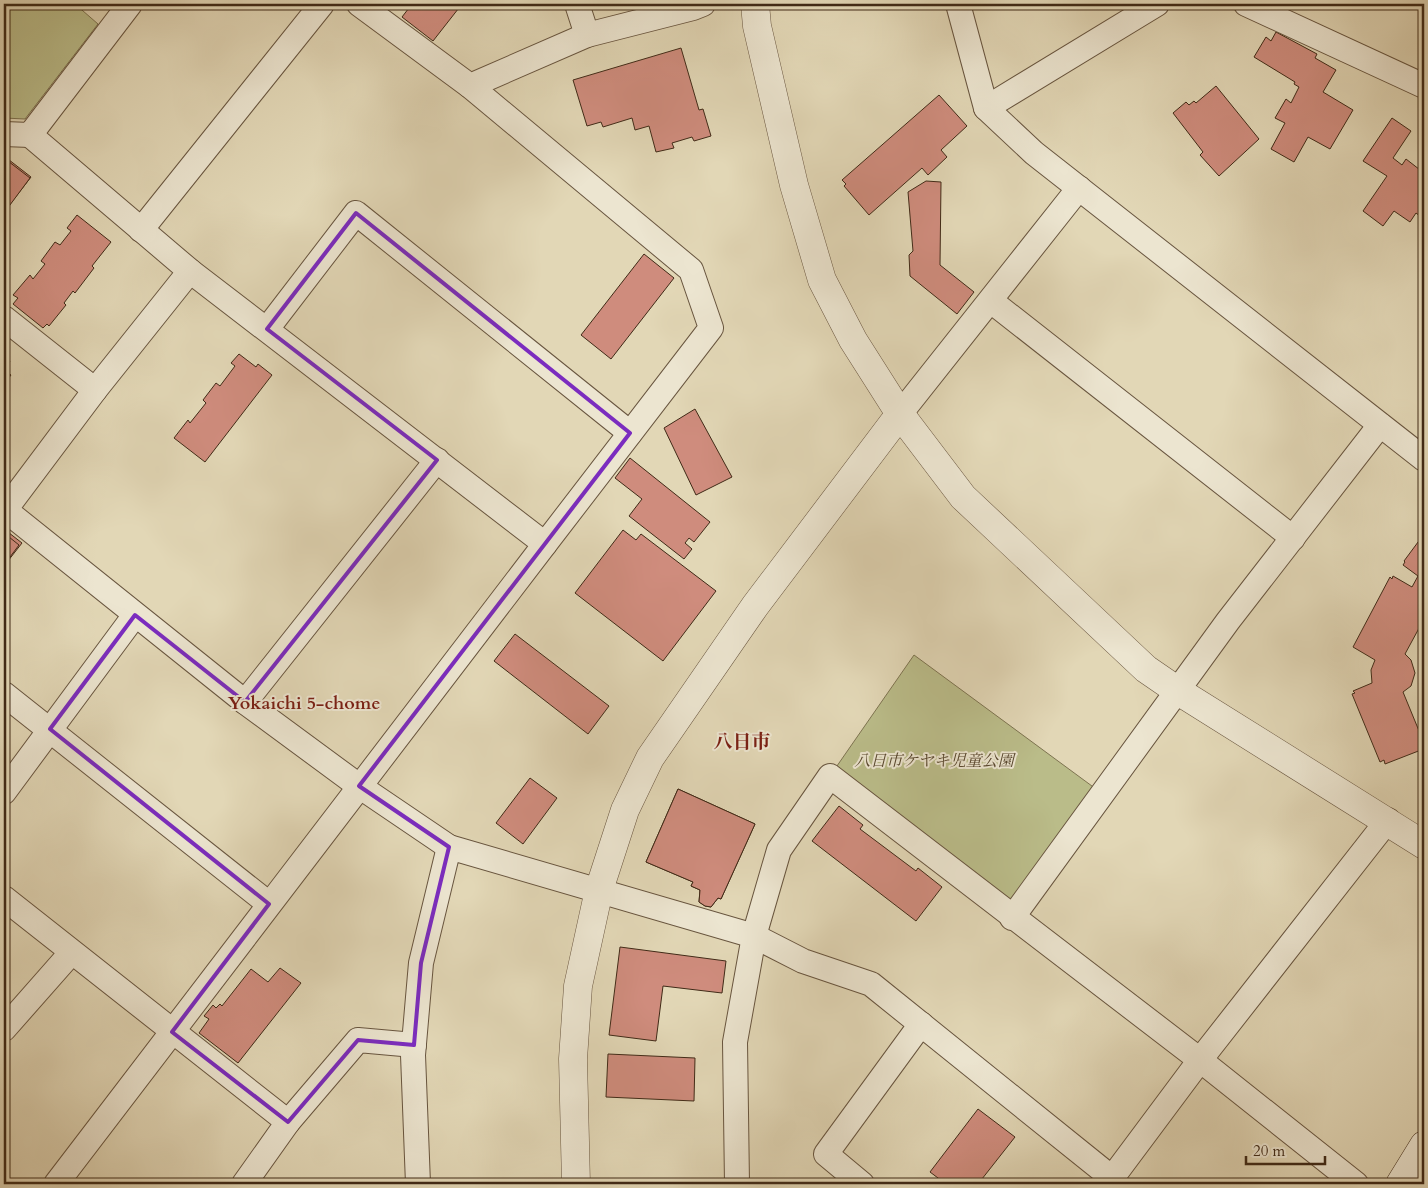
<svg xmlns="http://www.w3.org/2000/svg" width="1428" height="1188" font-family="Cardo,'Noto Serif JP',serif">
<style>
.green{fill:#babc89;stroke:#7d7350}
.building{fill:#cf8c7d;stroke:#402a17}
.lines{fill:none;stroke-linecap:round;stroke-linejoin:round}
.minor-casing{stroke:#68553f;stroke-width:26}
.tertiary-casing{stroke:#68553f;stroke-width:29}
.secondary-casing{stroke:#402a17;stroke-width:29}
.minor{stroke:#ece5d0;stroke-width:24}
.tertiary{stroke:#ece5d0;stroke-width:28}
.secondary{stroke:#ece5d0;stroke-width:28}
.marked{fill:none;stroke:#7b2cbf;stroke-width:4;stroke-linejoin:round}
.labels{text-anchor:middle;stroke-width:4;stroke-linejoin:round;paint-order:stroke}
.park-label{font-size:16px;font-style:italic;fill:#58472e;stroke:#ece5d0}
.neighbourhood-label{font-size:18px;font-weight:bold;fill:#7a1f14;stroke:#ece5d0}
.quarter-label{font-size:19px;font-weight:bold;fill:#7a1f14;stroke:#ece5d0}
</style>
<rect width="100%" height="100%" fill="#e2d7b6"/>
<filter id="stains"><feTurbulence type="fractalNoise" baseFrequency=".004" numOctaves="4"/><feColorMatrix values="0 0 0 0 .2 0 0 0 0 .09 0 0 0 0 .02 0 0 0 .5 -.17"/></filter>
<radialGradient id="worn" r=".72"><stop offset=".6" stop-color="#630" stop-opacity="0"/><stop offset="1" stop-color="#630" stop-opacity=".3"/></radialGradient>
<g class="green">
<path d="M4,4H75L98,24L25,119L4,118Z"/>
<path d="M914,655L1096,789L1009,903L830,776Z"/>
</g>
<g class="building">
<path d="M412,4H462L433,41L402,17Z"/>
<path d="M1276,32L1317,54L1315,58L1336,70L1323,92L1353,110L1330,149L1308,137L1294,162L1271,149L1285,123L1275,118L1286,99L1291,103L1299,87L1294,84L1295,82L1254,57L1266,37L1271,41Z"/>
<path d="M681,48L699,110L703,109L711,136L694,141L692,137L672,143L674,148L656,152L649,126L635,130L632,118L603,127L601,122L587,126L573,80Z"/>
<path d="M1216,86L1259,139L1219,176L1200,155L1203,152L1173,113L1186,102L1189,105L1194,101L1196,103Z"/>
<path d="M939,95L967,126L941,150L947,157L928,175L922,168L869,215L844,186L846,184L842,180Z"/>
<path d="M1392,118L1411,131L1393,158L1402,165L1406,159L1424,173L1422,179L1424,181V219L1416,213L1410,222L1394,211L1383,226L1363,211L1387,176L1363,161Z"/>
<path d="M4,156L31,177L4,212Z"/>
<path d="M4,158L30,178L4,213Z"/>
<path d="M926,181L941,182L940,265L974,292L957,314L910,276L909,255L913,251L908,192Z"/>
<path d="M77,215L111,242L92,266L94,268L75,293L73,291L64,303L66,305L49,326L47,324L43,328L13,304L18,298L13,295L30,275L33,279L45,264L41,261L55,242L60,245L71,231L67,228Z"/>
<path d="M644,254L674,278L611,359L581,335Z"/>
<path d="M239,354L256,367L258,364L272,375L205,462L174,438L188,420L190,423L206,403L203,400L216,383L220,386L235,366L231,363Z"/>
<path d="M4,356L10,361L4,370L11,375L4,384Z"/>
<path d="M695,409L732,477L696,495L664,428Z"/>
<path d="M630,458L710,522L694,542L689,538L685,543L692,549L684,559L629,516L642,499L615,478Z"/>
<path d="M4,529L22,543L4,566Z"/>
<path d="M623,530L636,540L641,534L716,591L663,661L575,593Z"/>
<path d="M4,533L19,545L4,565Z"/>
<path d="M1424,534V619L1405,654L1411,660L1415,673L1411,686L1403,692L1424,743L1419,746L1421,750L1385,764L1384,760L1380,762L1352,694L1355,693L1353,691L1372,683L1371,670L1375,660L1353,647L1390,577L1392,579L1393,576L1412,587L1418,576L1403,565L1405,562L1404,561Z"/>
<path d="M515,634L609,706L588,734L494,661Z"/>
<path d="M530,778L557,798L523,844L496,823Z"/>
<path d="M678,789L755,824L721,899L718,898L711,907L705,906L699,902L700,890L691,886L693,882L646,862Z"/>
<path d="M678,789L755,824L721,899L718,898L711,907L705,906L699,902L700,890L691,886L693,882L646,862Z"/>
<path d="M839,806L863,825L860,829L916,871L918,868L942,887L916,921L812,841Z"/>
<path d="M620,947L726,961L722,993L663,986L656,1041L609,1035Z"/>
<path d="M280,968L301,983L238,1063L199,1033L209,1019L204,1016L213,1005L216,1008L220,1004L222,1006L251,969L268,982Z"/>
<path d="M608,1054L695,1058L694,1101L606,1097Z"/>
<path d="M978,1109L1015,1137L978,1184H946L930,1172Z"/>
</g>
<g class="lines">
<defs>
<g id="minor">
<path d="M359,4L470,86L587,35L693,8L703,4"/>
<path d="M577,4L587,35"/>
<path d="M958,4L986,108L1034,153L1424,459"/>
<path d="M1246,4L1424,86"/>
<path d="M986,108L1157,4"/>
<path d="M4,134L30,135L130,4"/>
<path d="M30,135L190,271"/>
<path d="M141,230L322,4"/>
<path d="M991,301L1293,538"/>
<path d="M4,318L95,390L190,271L545,544L711,328L691,270L470,86"/>
<path d="M267,329L356,213L630,433"/>
<path d="M900,414L1079,188"/>
<path d="M4,509L245,702L359,786L449,847"/>
<path d="M5,510L95,390"/>
<path d="M4,694L269,904"/>
<path d="M245,702L437,460"/>
<path d="M4,792L135,615"/>
<path d="M4,898L288,1122L244,1184"/>
<path d="M1012,918L1228,621L1380,425"/>
<path d="M4,1029L71,953"/>
<path d="M288,1122L358,1040L414,1045"/>
<path d="M56,1184L545,544"/>
<path d="M418,1184L413,1055L421,963L449,847L754,936L803,961L871,984L1112,1178L1200,1060L1388,820"/>
<path d="M737,1184L735,1042L754,936L779,850L830,776L1200,1060L1356,1184"/>
<path d="M862,1184L826,1154L921,1024"/>
</g>
<g id="tertiary">
<path d="M755,4L757,26L794,185L822,280L853,340L900,414L963,497L1146,669L1178,691L1424,845"/>
<path d="M576,1184L573,1059L578,986L599,890L625,810L650,758L755,606L900,414"/>
</g>
<path id="secondary" d="M1400,1184L1424,1145"/>
</defs>
<use href="#minor" class="minor-casing"/>
<use href="#tertiary" class="tertiary-casing"/>
<use href="#secondary" class="secondary-casing"/>
<use href="#minor" class="minor"/>
<use href="#tertiary" class="tertiary"/>
<use href="#secondary" class="secondary"/>
</g>
<path class="marked" d="M356,213L630,433L359,786L449,847L421,963L414,1045L358,1040L288,1122L172,1032L269,904L50,729L135,615L245,702L437,460L267,329Z"/>
<g class="labels">
<g class="park-label">
<text x="934" y="766">八日市ケヤキ児童公園</text>
</g>
<g class="neighbourhood-label">
<text x="304" y="709">Yokaichi 5-chome</text>
</g>
<g class="quarter-label">
<text x="742" y="748">八日市</text>
</g>
</g>
<rect width="1428" height="1188" fill="none" stroke="#e2d7b6" stroke-width="20"/>
<rect x="5" y="5" width="1418" height="1178" fill="none" stroke="#402a17" stroke-width="2.5"/>
<rect x="10" y="10" width="1408" height="1168" fill="none" stroke="#402a17"/>
<path d="M1246 1156v8h79v-8" fill="none" stroke="#402a17" stroke-width="2.5"/>
<text x="1253" y="1156" font-size="15" fill="#402a17" stroke="#ece5d0" stroke-width="4" paint-order="stroke">20 m</text>
<rect width="100%" height="100%" filter="url(#stains)"/>
<rect width="100%" height="100%" fill="url(#worn)"/>
</svg>
